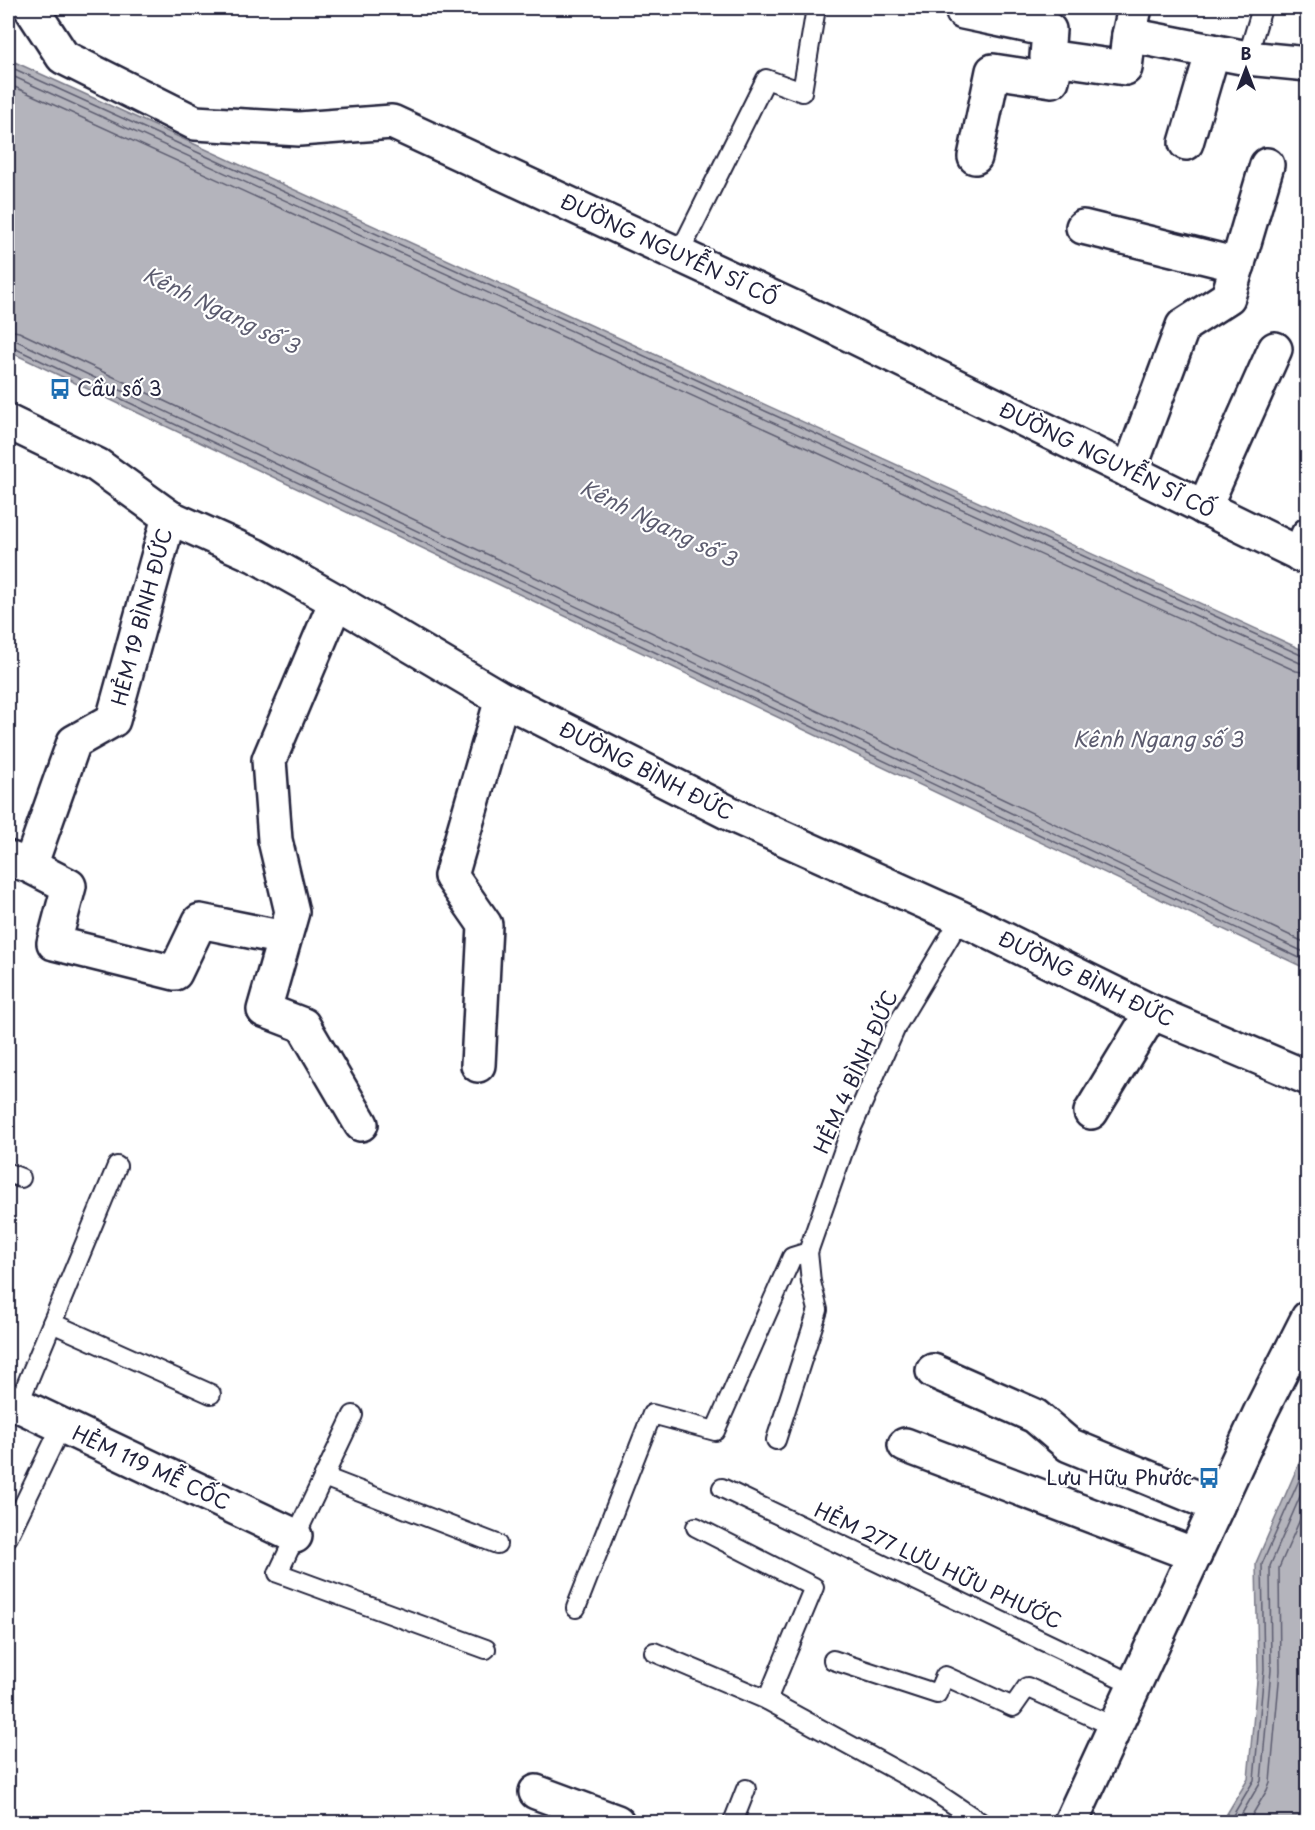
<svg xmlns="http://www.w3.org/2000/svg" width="1315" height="1830" font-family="'Playpen Sans',sans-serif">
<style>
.water{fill:#b4b4bc;stroke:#7a7a88;stroke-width:1.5}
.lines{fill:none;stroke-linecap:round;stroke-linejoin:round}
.shore{stroke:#5c5c6f;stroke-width:1.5}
.service-casing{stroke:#22223b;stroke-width:22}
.minor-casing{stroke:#22223b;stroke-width:38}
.tertiary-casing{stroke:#22223b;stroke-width:38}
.service{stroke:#fff;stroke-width:18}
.minor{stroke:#fff;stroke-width:33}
.tertiary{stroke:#fff;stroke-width:33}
.labels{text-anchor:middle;stroke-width:4.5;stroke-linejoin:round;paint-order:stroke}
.street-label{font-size:20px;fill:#22223b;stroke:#fff}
.poi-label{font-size:20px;fill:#22223b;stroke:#fff;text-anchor:start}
.water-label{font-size:21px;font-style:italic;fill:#5c5c6f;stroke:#fff}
</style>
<rect width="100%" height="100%" fill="#fff"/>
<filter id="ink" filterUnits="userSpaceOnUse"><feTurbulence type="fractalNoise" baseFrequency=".0167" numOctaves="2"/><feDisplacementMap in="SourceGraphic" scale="12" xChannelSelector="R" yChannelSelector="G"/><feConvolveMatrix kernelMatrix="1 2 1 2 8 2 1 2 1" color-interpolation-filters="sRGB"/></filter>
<g filter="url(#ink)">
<g class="water">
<path d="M8,59L1307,652V969L8,351Z"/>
<path d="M1307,1445V1822H1222L1248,1779L1258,1670L1256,1563Z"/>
</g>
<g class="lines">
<g class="shore">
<path d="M8,66L1303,656L1308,657"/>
<path d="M8,74L1300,663L1308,664"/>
<path d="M8,84L1296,671L1308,673"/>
<path d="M8,330L19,332L1308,944"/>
<path d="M8,339L15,340L1308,954"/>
<path d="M8,346L12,347L1308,962"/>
<path d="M1229,1822L1254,1780L1264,1670L1262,1564L1308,1460"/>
<path d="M1237,1822L1261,1781L1271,1670L1270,1566L1308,1478"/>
<path d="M1248,1822L1267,1790L1270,1782L1280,1671L1279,1568L1308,1501"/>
</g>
<defs>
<g id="service">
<path d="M1247,58L1262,8"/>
<path d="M679,254L766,79L802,92L816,8"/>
<path d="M8,1173L21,1178"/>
<path d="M52,1323L211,1394"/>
<path d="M18,1405L117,1166"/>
<path d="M353,1415L278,1573L486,1649"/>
<path d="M776,1440L818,1310L811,1282L808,1252"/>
<path d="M324,1477L497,1544"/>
<path d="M722,1488L1135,1685"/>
<path d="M696,1527L814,1587L767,1700L932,1790L980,1822"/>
<path d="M8,1537L62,1425"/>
<path d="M576,1608L652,1414L715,1431L792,1257L808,1252L850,1132L897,1025L961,918"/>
<path d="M654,1652L767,1700"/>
<path d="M833,1660L937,1694L945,1676L1013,1707L1027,1687L1115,1727"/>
<path d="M733,1822L746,1789"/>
</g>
<g id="minor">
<path d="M963,12L1049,30L1047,57L1125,68L1129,35L1247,58L1308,64"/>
<path d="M1129,35L1135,8"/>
<path d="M1186,143L1213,51"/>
<path d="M975,157L993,71L1052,80L1057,58"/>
<path d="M1083,227L1238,265"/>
<path d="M1129,471L1183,326L1228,297L1267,165"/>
<path d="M1204,508L1275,349"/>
<path d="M1300,555L1308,535"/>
<path d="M336,601L269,760L275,840L292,912L264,1010L303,1025L361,1124"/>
<path d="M8,858L30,866L69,886L54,943L175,973L200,921L284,938"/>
<path d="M30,866L74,742L113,720L169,517"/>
<path d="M478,1065L485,925L451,876L502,699"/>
<path d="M1091,1112L1152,1012"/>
<path d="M933,1371L1035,1416L1069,1445L1217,1506"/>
<path d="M8,1400L295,1536"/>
<path d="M905,1445L1195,1555"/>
<path d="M536,1792L617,1822"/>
</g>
<g id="tertiary">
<path d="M31,8L63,57L195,123L299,129L392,122L812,316L1308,558"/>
<path d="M8,422L97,465L169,517L256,556L336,601L502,699L523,709L741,819L961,918L1152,1012L1308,1078"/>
<path d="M1071,1822L1261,1411L1308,1318"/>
</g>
</defs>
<use href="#service" class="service-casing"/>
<use href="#minor" class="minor-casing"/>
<use href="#tertiary" class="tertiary-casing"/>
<use href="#service" class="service"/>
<use href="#minor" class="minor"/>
<use href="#tertiary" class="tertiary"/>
</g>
</g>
<defs>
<symbol id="bus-bare" viewBox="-9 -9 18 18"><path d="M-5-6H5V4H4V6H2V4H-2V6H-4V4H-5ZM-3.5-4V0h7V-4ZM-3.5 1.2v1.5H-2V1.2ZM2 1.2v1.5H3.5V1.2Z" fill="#1f6fb2" stroke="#fff" stroke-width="2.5" paint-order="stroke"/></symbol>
</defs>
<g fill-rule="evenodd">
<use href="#bus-bare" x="45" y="374" width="30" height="30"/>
<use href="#bus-bare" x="1194" y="1463" width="30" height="30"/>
</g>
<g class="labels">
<g class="street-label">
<text transform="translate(669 250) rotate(25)" y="7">ĐƯỜNG NGUYỄN SĨ CỐ</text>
<text transform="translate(1107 460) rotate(26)" y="7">ĐƯỜNG NGUYỄN SĨ CỐ</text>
<text transform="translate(142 617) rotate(-75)" y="7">HẺM 19 BÌNH ĐỨC</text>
<text transform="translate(646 771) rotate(27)" y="7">ĐƯỜNG BÌNH ĐỨC</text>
<text transform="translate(1086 979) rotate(26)" y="7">ĐƯỜNG BÌNH ĐỨC</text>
<text transform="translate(856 1072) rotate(-66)" y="7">HẺM 4 BÌNH ĐỨC</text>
<text transform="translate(151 1468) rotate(25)" y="7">HẺM 119 MỄ CỐC</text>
<text transform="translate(938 1566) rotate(25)" y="7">HẺM 277 LƯU HỮU PHƯỚC</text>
</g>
<g class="poi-label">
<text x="77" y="396">Cầu số 3</text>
<text x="1192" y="1485" text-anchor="end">Lưu Hữu Phước</text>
</g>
<g class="water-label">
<text transform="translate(221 311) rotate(26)" y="7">Kênh Ngang số 3</text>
<text transform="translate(658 524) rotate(26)" y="7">Kênh Ngang số 3</text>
<text x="1158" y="747">Kênh Ngang số 3</text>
</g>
</g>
<rect width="1315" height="1830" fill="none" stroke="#fff" stroke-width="30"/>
<rect x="15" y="15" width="1285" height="1800" fill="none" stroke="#22223b" stroke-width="2" filter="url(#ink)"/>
<g transform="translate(1246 69)" stroke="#ffffff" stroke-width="4.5" paint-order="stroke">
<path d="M0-4.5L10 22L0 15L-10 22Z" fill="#22223b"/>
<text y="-9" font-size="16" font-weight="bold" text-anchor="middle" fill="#22223b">B</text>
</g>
</svg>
